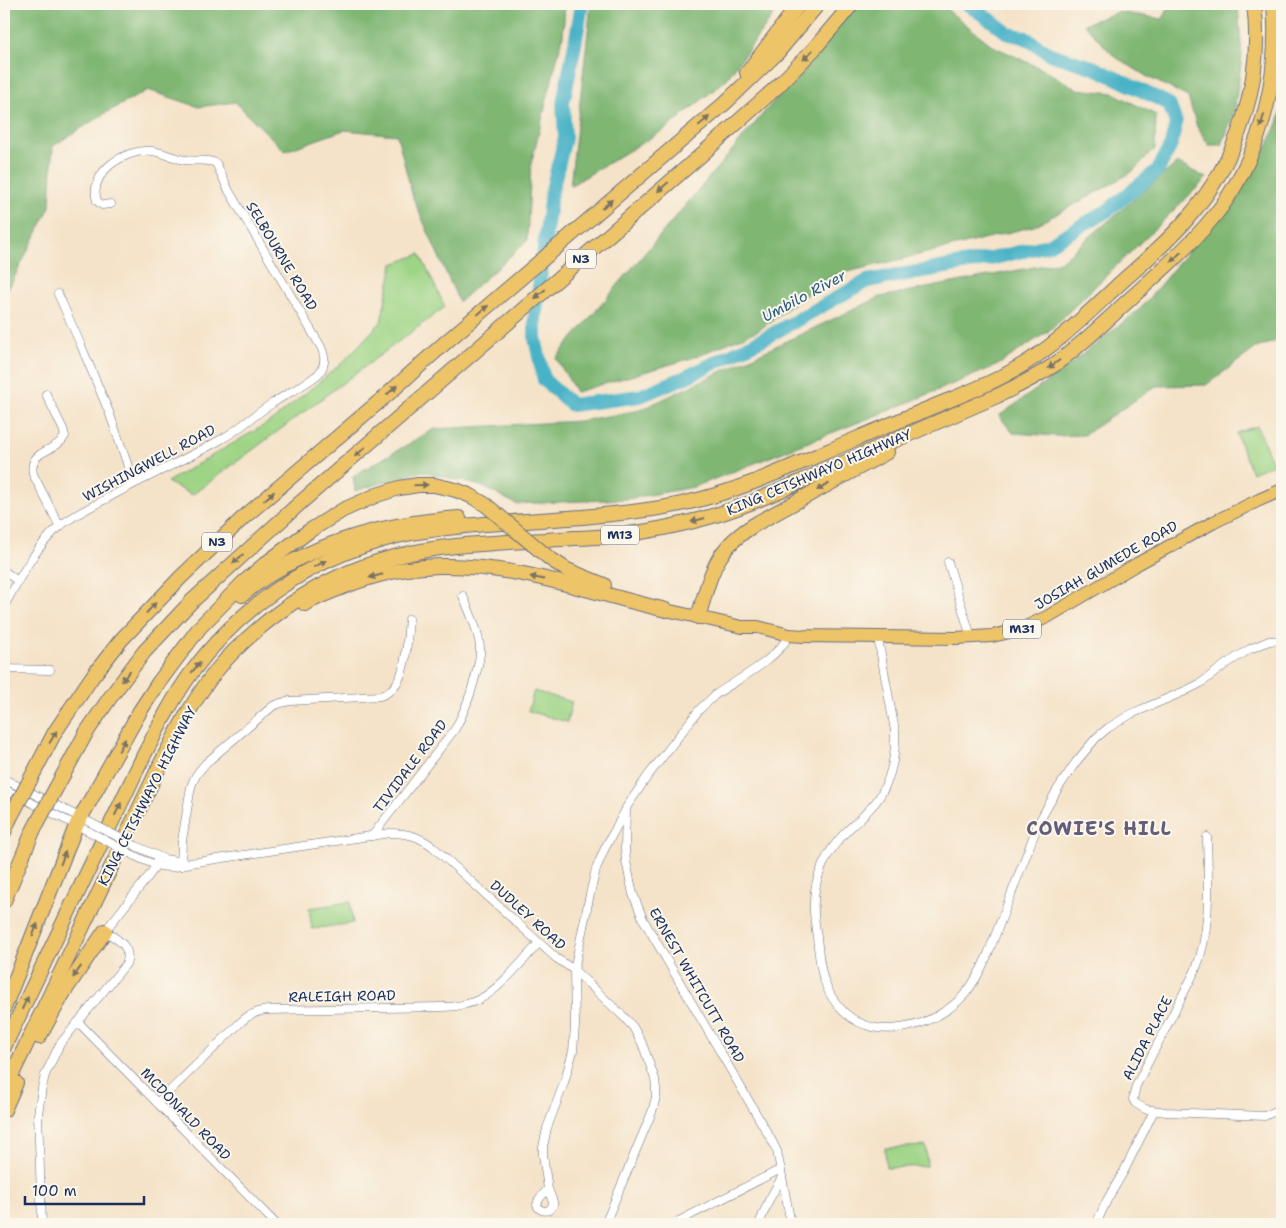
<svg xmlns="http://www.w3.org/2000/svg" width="1286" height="1228" font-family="'Shantell Sans',sans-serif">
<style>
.green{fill:#9ed485;stroke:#5c8272}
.forest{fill:#7eb672;stroke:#4c7268}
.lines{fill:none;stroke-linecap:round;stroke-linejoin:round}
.river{stroke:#49b2c7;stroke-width:14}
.street-casing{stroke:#676e83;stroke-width:9}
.primary-casing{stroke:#676e83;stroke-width:14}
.highway-casing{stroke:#676e83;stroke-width:16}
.street{stroke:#fff;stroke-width:8}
.primary{stroke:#eec469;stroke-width:12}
.highway{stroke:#eec469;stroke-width:14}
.street-bridge-casing{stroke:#676e83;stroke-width:9;stroke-linecap:butt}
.highway-bridge-casing{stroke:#676e83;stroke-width:16;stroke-linecap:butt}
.street-bridge{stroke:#fff;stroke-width:8}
.highway-bridge{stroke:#eec469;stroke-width:14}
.oneway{fill:#7a7263}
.labels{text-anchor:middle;stroke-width:4;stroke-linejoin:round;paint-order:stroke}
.shield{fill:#fbf7ec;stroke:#5e6b89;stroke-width:1}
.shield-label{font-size:12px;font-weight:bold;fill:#1b2f5e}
.street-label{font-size:14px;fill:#1b2f5e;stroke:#fbf7ec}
.water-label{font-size:15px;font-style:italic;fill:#2b5d83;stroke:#fbf7ec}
.district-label{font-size:19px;font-weight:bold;letter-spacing:1px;fill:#645e7a;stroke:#fbf7ec}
</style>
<rect width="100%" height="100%" fill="#fbf7ec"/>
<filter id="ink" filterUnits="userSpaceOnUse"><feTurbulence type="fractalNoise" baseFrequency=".02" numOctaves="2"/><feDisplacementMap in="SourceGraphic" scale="10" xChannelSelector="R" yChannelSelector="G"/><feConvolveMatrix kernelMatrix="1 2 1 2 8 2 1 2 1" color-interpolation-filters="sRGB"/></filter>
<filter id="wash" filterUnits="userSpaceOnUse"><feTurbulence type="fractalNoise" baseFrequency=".0096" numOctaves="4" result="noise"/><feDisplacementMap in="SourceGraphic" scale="20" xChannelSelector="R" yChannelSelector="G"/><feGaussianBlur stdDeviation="1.12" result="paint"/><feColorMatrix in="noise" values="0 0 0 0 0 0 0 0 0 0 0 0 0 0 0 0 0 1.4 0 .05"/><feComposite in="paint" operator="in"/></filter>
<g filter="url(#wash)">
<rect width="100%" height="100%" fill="#f5e3c9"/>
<g class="green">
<path d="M420,254L445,307L192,495L167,482L273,420L342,363L381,322L393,264Z"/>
<path d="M1257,426L1273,464L1252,473L1236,433Z"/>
<path d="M534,691L572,702L567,722L528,711Z"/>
<path d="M350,902L353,923L312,929L309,908Z"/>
<path d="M926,1146L927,1166L886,1168L885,1148Z"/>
</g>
<g class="forest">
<path d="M4,4H565L563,35L531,164L527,241L459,302L413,198L397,135L344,130L285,151L235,102L199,107L148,90L104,114L53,146L50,207L10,286L4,290Z"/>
<path d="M591,4H779L772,17L726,80L667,128L570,186L588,32Z"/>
<path d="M856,4H945V8L993,46L1044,70L1077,89L1113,93L1156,115L1155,149L1132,172L1092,195L1034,226L968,243L831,276L759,330L692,358L576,392L556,358Z"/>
<path d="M1170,4H1238L1242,57L1234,113L1222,145H1209L1197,127L1188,97L1146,76L1114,56L1084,24L1118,12L1163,19Z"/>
<path d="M1282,108V339L1256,348L1206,385L1156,386L1084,435L1056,436L1013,433L999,416L1059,373L1141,308L1256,169L1278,123Z"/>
<path d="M1177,163L1207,178L1050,330L998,365L900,406L694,487L627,499L516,504L481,486L422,471L355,491L353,476L434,429L580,421L640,410L880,297L1060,262Z"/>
</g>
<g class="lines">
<path class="river" d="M582,4L575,44L563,103L565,138L551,194L535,318V338L544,380L572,405L640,396L688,376L765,338L867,281L990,259L1048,245L1107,211L1158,170L1171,145L1176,123L1169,104L1095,68L1050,54L1024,37L1009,34L992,21L967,4"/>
</g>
</g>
<g filter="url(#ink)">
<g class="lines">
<defs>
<g id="street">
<path d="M58,294L80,343L109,412L134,483"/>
<path d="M46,394L63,429L65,436C56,453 28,449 33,474L60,527"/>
<path d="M948,562L971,637"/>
<path d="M4,571L18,581"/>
<path d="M4,606C20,578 35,547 60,526C74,515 90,507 106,499C143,478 183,461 220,440C239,430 255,414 273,403C284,395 313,381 320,372C326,363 325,356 321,347L229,191L216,163C205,158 195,162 185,160C173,158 163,152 151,151C125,149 88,172 97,201L102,205L111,204"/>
<path d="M789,635C777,660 738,679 715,695L699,710L647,777L626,808L625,849L626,861L633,894L643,919L772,1141L777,1151L779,1161L791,1224"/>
<path d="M878,638L895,731C896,755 892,776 880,796C870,812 855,822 843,835C827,852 815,876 814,900C813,912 815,925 817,937C820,967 822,992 845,1013C880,1044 938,1025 965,994C975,982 982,968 988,954L1039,822L1057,790L1076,762L1096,738L1108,728L1131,714L1185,691L1201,683L1226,664L1250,649L1269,641L1282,640"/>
<path d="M4,669L50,670"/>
<path d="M4,779L93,824"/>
<path d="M4,789L90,832"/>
<path d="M372,836L455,729C464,713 470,697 475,678C477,668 481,658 480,648C479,631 469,611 463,596"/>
<path d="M1207,837C1208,880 1212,932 1195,971L1136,1086L1133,1099L1135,1103L1145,1109L1166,1112L1265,1116L1282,1108"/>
<path d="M136,846L164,859L183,862"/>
<path d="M133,855C153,865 168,872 190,863L390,833C407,833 418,836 432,846L556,958L574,970L624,1017L633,1027L638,1036L642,1043L655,1079L656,1088V1097L652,1112L605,1224"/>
<path d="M181,866L182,841L190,792C192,779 198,772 206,763L273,706L281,703L290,701L380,696C409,687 406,644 409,619"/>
<path d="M78,1022L276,1224"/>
<path d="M157,1103L242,1021C250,1014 257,1011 268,1010L442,1007C455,1007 468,1005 480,999C501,988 522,961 539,943"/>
<path d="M548,1189L539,1199L537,1205C539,1210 544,1212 549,1210L553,1205V1202L548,1189L543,1155V1147L547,1128L564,1083L573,1051L575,1026L574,970L590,894L596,869L605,848L625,811"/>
<path d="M42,1224L38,1114L42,1088L45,1075L60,1044L126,964C133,947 117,939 105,931L148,877L153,870L158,857"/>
<path d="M673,1224L781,1169"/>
<path d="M759,1224L769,1200L782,1177"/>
<path d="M1096,1224L1107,1200L1124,1171L1154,1111"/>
</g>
<path id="primary" d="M666,610L742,627H758L789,635L803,636L956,638L992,636L1019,630L1047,617L1137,564L1214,522L1259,500L1282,490"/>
<g id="highway">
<path d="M747,73L799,4"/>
<path d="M549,558L567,570L604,585"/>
<path d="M242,595C302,545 383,523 459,518"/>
<path d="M305,604C317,597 330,592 343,587C373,575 407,567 439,566C517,564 591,593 666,610"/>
<path d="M698,617C712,572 714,548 759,522L887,452"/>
<path d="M30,780L55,732L92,677L121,640L181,577L243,518L388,394L446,342L724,104L777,53L818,4"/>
<path d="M56,788L86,733L109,699L144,652L191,602L300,503L700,156L777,87L814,49L852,4"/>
<path d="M4,832L9,820"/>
<path d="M4,901L33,831"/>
<path d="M4,1008L76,826L140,711L159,682L200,627L243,583L265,564L309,531L343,510L377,495L399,488L418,485H434L456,490"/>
<path d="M39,1037L64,992L105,931"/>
<path d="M4,1047C36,980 68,913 100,846C115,816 129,786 143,757C158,728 173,698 192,672C215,641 244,613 275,591C312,565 353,547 397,536C426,529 456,527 485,524C518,522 551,519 583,517C616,514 649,511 681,504C742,491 799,463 856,439C887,426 917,413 947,401C969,392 992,383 1012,371C1052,349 1083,318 1116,287C1140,265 1166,244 1187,219C1238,161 1264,81 1254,4"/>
<path d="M4,1091L163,759C179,728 195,697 217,670C229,655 243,642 258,629C317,579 379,554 456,546C496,542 536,541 575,538C593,537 610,537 628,534C651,531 675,526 698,520C742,509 785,488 827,470C883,445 940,421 997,396C1016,387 1036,377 1054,365C1082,345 1106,321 1131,298C1163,269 1196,241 1222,206C1263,148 1280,74 1274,4"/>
<path d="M4,1110L16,1083"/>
</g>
</defs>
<use href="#street" class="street-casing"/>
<use href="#primary" class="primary-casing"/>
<use href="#highway" class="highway-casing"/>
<use href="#street" class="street"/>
<use href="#primary" class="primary"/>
<use href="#highway" class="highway"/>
<defs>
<g id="street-bridge">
<path d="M93,824L136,846"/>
<path d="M90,832L133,855"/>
</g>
<g id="highway-bridge">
<path d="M456,490L471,496L486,505L549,558"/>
<path d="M9,820L30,780"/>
<path d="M33,831L56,788"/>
</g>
</defs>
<use href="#street-bridge" class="street-bridge-casing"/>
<use href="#highway-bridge" class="highway-bridge-casing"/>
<use href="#street-bridge" class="street-bridge"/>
<use href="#highway-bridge" class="highway-bridge"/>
</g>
<defs><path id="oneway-solid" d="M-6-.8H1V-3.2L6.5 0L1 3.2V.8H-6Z" transform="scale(1.25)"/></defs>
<g class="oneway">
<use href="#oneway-solid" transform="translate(808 55) rotate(134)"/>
<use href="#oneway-solid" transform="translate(704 121) rotate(-40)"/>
<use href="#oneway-solid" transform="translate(1262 121) rotate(108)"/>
<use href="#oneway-solid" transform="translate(663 187) rotate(139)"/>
<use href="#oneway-solid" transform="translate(607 204) rotate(-41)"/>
<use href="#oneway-solid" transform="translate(1176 257) rotate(136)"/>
<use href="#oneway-solid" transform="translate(540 294) rotate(139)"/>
<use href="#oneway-solid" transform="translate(483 310) rotate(-41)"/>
<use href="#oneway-solid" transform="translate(1054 364) rotate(145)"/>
<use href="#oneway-solid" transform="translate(392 390) rotate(-42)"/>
<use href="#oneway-solid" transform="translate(360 452) rotate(139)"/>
<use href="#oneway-solid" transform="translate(421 485) rotate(-2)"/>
<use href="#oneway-solid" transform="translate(823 487) rotate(152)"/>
<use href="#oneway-solid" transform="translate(269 496) rotate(-41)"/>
<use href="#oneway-solid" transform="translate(698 520) rotate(165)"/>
<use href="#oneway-solid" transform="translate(238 559) rotate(138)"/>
<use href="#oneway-solid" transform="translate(320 564) rotate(-27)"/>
<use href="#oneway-solid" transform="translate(376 576) rotate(166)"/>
<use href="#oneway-solid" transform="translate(537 578) rotate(-168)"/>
<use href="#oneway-solid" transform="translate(151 608) rotate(-47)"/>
<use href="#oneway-solid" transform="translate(196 667) rotate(-51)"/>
<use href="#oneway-solid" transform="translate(126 676) rotate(127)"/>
<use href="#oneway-solid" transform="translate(53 737) rotate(-60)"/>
<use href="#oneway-solid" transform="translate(122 745) rotate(-61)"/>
<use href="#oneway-solid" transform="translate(118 809) rotate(-64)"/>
<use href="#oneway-solid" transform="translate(63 858) rotate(-69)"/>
<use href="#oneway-solid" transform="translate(35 930) rotate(-68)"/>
<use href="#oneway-solid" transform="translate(77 972) rotate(125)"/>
<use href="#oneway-solid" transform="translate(25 1003) rotate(-64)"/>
</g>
</g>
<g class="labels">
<g class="shield">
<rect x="566" y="249.5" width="30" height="19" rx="4"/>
<rect x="601" y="525.5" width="38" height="19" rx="4"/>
<rect x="202" y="532.5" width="30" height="19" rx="4"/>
<rect x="1003" y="619.5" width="38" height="19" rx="4"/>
</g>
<g class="shield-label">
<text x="581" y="263">N3</text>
<text x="620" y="539">M13</text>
<text x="217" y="546">N3</text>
<text x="1022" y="633">M31</text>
</g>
<g class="street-label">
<text transform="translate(282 256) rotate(59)" y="5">SELBOURNE ROAD</text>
<text transform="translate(149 463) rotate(-28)" y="5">WISHINGWELL ROAD</text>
<text transform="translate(819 472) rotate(-23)" y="5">KING CETSHWAYO HIGHWAY</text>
<text transform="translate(1106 565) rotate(-30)" y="5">JOSIAH GUMEDE ROAD</text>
<text transform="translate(410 766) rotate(-53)" y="5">TIVIDALE ROAD</text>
<text transform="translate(147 796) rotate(-63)" y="5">KING CETSHWAYO HIGHWAY</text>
<text transform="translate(528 915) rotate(42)" y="5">DUDLEY ROAD</text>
<text transform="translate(697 985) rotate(60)" y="5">ERNEST WHITCUTT ROAD</text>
<text transform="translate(342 996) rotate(-1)" y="5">RALEIGH ROAD</text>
<text transform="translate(1147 1038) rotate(-63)" y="5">ALIDA PLACE</text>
<text transform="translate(186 1114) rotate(46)" y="5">MCDONALD ROAD</text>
</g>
<g class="water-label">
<text transform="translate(804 296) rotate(-28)" y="5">Umbilo River</text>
</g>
<g class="district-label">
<text x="1099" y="835">COWIE'S HILL</text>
</g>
</g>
<rect width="1286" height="1228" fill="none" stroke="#fbf7ec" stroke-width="20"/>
<path d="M25 1196v8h119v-8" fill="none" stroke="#1b2f5e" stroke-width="2.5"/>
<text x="32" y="1196" font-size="15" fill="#1b2f5e" stroke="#fbf7ec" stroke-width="4" paint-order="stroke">100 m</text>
</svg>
